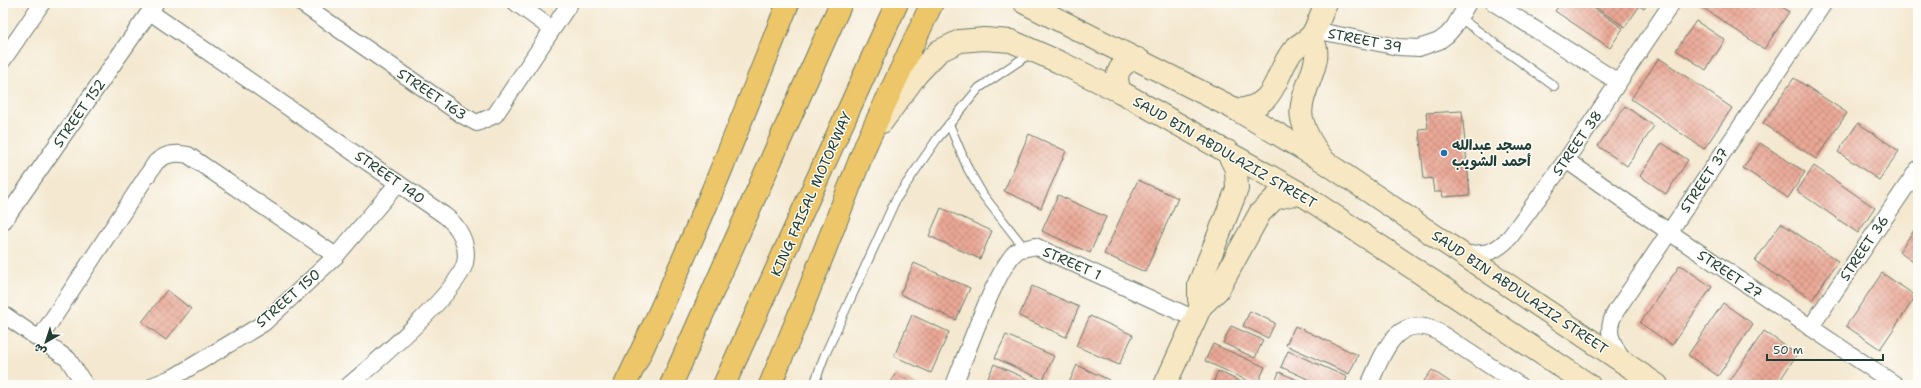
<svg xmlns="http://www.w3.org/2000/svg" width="1921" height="388" font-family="'Shantell Sans','Playpen Sans Arabic',sans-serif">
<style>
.building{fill:url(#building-cross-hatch)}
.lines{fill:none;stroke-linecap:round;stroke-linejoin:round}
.lane-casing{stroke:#6a796b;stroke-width:10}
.street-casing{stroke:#6a796b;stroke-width:18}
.secondary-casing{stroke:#6a796b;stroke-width:24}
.primary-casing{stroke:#6a796b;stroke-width:24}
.highway-casing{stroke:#6a796b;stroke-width:24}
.lane{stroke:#fff;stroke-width:8}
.street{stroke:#fff;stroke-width:16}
.secondary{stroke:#f7e8c3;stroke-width:22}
.primary{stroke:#ecc669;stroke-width:22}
.highway{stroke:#ecc669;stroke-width:22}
.poi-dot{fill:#1f6fb2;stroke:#fdfcf7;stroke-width:1.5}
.labels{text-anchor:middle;stroke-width:3;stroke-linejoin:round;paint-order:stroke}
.street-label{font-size:14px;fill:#1f3d34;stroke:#fdfcf7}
.poi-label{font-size:14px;font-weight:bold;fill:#1f3d34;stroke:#fdfcf7;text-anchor:start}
</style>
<defs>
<pattern id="building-cross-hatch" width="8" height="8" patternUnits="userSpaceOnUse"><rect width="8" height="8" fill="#eba896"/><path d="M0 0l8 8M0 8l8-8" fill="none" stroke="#be8a7b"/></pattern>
</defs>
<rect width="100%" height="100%" fill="#fdfcf7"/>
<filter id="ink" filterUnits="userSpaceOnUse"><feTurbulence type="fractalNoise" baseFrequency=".025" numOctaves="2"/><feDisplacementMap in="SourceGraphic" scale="8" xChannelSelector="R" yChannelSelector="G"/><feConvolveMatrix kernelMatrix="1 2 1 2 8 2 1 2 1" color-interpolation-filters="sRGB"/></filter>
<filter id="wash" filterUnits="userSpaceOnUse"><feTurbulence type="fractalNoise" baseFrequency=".012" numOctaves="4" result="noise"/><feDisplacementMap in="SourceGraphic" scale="16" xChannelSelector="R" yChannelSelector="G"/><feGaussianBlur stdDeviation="0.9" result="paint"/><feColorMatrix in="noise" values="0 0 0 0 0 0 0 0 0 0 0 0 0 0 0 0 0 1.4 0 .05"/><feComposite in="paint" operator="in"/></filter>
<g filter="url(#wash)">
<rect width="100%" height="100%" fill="#f4e8d0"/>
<g id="blocks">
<g class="building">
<path d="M1561,3H1586L1623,28L1610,48L1555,11Z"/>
<path d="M1589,3H1633L1639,7L1625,27Z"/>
<path d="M1636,3H1648L1644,9Z"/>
<path d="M1696,3H1777L1789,12L1764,49Z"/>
<path d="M1696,21L1725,40L1706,70L1676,50Z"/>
<path d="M1659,58L1732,108L1704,149L1631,99Z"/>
<path d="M1794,78L1847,113L1816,159L1763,123Z"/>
<path d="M1625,106L1654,126L1627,166L1598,146Z"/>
<path d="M1462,111L1470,195L1443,197L1442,192H1434L1432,178L1424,179L1419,129L1428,128L1426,113Z"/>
<path d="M1858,123L1899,151L1879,180L1838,152Z"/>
<path d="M1029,134L1066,151L1041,208L1004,191Z"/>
<path d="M1662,143L1688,160L1666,194L1640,176Z"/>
<path d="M1760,143L1805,172L1788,198L1743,168Z"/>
<path d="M1814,166L1875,208L1858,233L1797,191Z"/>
<path d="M1138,180L1178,198L1145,272L1104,254Z"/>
<path d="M1058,195L1106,217L1090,253L1042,231Z"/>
<path d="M941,208L992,231L980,259L929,236Z"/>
<path d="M1781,223L1838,261L1812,300L1755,261Z"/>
<path d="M1917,226L1918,227V265L1899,252Z"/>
<path d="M914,263L970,288L956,320L900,294Z"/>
<path d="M1680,265L1712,287L1672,345L1640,323Z"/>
<path d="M1882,273L1916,296L1880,349L1846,326Z"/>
<path d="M1032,286L1079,307L1066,337L1019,316Z"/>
<path d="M167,290L191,309L166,340L142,322Z"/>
<path d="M1723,303L1753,324L1718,376L1688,355Z"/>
<path d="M1250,311L1275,323L1268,338L1243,326Z"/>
<path d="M912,315L949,332L931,373L894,356Z"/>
<path d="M1090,316L1133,335L1119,365L1076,346Z"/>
<path d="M1231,326L1263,340L1255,358L1223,343Z"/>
<path d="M1295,326L1358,355L1349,374L1286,345Z"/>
<path d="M1764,331L1797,354L1777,385H1727Z"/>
<path d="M1006,335L1054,356L1043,380L995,358Z"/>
<path d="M1213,344L1265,367L1257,385L1205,361Z"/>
<path d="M1288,351L1347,377L1344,385H1321L1281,367Z"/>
<path d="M994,364L1040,385H990L986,383Z"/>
<path d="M1077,365L1109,380L1107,385H1068Z"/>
<path d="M1432,370L1450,382L1448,385H1421Z"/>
<path d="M1218,371L1243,383L1242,385H1212Z"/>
<path d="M1279,372L1309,385H1274Z"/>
<path d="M895,374L919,385H890Z"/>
</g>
</g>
</g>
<g filter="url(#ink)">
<use href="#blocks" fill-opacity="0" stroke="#6a796b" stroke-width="1"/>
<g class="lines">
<defs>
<g id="lane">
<path d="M1460,18L1554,86"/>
<path d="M949,124L968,169L983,195L1025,249"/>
<path d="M814,385L824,357L896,199L937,139L979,88L1031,53"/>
</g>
<g id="street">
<path d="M301,3L462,115L477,123L495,115L570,3"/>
<path d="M516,3L552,29"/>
<path d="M1494,3L1618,82"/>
<path d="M150,12L444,215C459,226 469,244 465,263C458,292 375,363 349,385"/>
<path d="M1314,30L1398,47L1419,48L1439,41L1447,35L1454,27L1468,3"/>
<path d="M3,60L42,3"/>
<path d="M1566,160L1669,232L1896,385"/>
<path d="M3,222L155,4"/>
<path d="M1463,254C1485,254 1494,254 1510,237L1566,160L1672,3"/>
<path d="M3,314L68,359L85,385"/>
<path d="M1810,328L1918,169"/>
<path d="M40,338L156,162C166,154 175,152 188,155L336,256"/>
<path d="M1623,361C1612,342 1604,331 1616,311L1824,3"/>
<path d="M154,385L174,377L264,323L336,256L398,183"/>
<path d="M954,385C965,358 997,266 1017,251C1021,248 1030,248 1035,246L1195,319"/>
<path d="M1369,385C1383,355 1395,312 1437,331L1519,385"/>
</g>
<g id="secondary">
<path d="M1025,3L1237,110L1325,162L1657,385"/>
<path d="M1310,37C1330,58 1296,92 1302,119C1305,133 1314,148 1323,159"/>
<path d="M1121,92C1112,76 1120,61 1138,59"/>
<path d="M1237,110C1277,106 1273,79 1291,53C1296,45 1304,43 1310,37C1316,31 1322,11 1326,3"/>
<path d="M882,122L917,74L939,51L960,41L984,39L1011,41L1059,62L1121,92L1303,195L1589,385"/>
<path d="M1201,306L1199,299V284L1237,189L1236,169L1227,151"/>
<path d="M1165,385L1201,306L1218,290L1260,213L1274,199L1293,194L1303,195"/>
</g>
<path id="primary" d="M804,303L867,142L932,3"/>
<g id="highway">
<path d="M625,385C686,261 737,132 788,3"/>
<path d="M671,385L841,3"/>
<path d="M724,385L897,3"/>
<path d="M770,385L804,303"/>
</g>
</defs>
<use href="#lane" class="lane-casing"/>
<use href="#street" class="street-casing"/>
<use href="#secondary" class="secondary-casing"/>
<use href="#primary" class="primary-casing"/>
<use href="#highway" class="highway-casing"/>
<use href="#lane" class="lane"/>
<use href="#street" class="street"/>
<use href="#secondary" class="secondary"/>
<use href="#primary" class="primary"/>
<use href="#highway" class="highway"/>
</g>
</g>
<circle class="poi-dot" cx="1444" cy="153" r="4"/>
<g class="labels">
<g class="street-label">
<text transform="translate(1365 40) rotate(11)" y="5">STREET 39</text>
<text transform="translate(432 94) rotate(34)" y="5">STREET 163</text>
<text transform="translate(79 113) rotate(-55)" y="5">STREET 152</text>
<text transform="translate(1577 143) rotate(-55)" y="5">STREET 38</text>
<text transform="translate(1225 152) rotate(30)" y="5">SAUD BIN ABDULAZIZ STREET</text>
<text transform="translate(390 177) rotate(35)" y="5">STREET 140</text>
<text transform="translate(1704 180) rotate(-56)" y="5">STREET 37</text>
<text transform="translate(811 194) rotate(-66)" y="5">KING FAISAL MOTORWAY</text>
<text transform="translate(1864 248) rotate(-56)" y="5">STREET 36</text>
<text transform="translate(1072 263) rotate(24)" y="5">STREET 1</text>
<text transform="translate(1730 274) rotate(34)" y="5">STREET 27</text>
<text transform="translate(1520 292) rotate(34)" y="5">SAUD BIN ABDULAZIZ STREET</text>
<text transform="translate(288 298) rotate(-41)" y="5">STREET 150</text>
</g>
<g class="poi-label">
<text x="1452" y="150">مسجد عبدالله<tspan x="1452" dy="16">أحمد الشويب</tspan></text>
</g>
</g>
<rect width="1921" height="388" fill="none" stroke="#fdfcf7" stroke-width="16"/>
<g transform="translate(46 342) rotate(219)" stroke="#fdfcf7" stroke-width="3" paint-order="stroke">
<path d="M0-3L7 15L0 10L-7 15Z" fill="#1f3d34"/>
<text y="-6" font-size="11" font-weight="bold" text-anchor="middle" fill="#1f3d34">ش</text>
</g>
<path d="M1767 354v6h116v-6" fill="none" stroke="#1f3d34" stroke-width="2"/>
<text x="1773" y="354" font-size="12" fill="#1f3d34" stroke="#fdfcf7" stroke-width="3" paint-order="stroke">50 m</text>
</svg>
